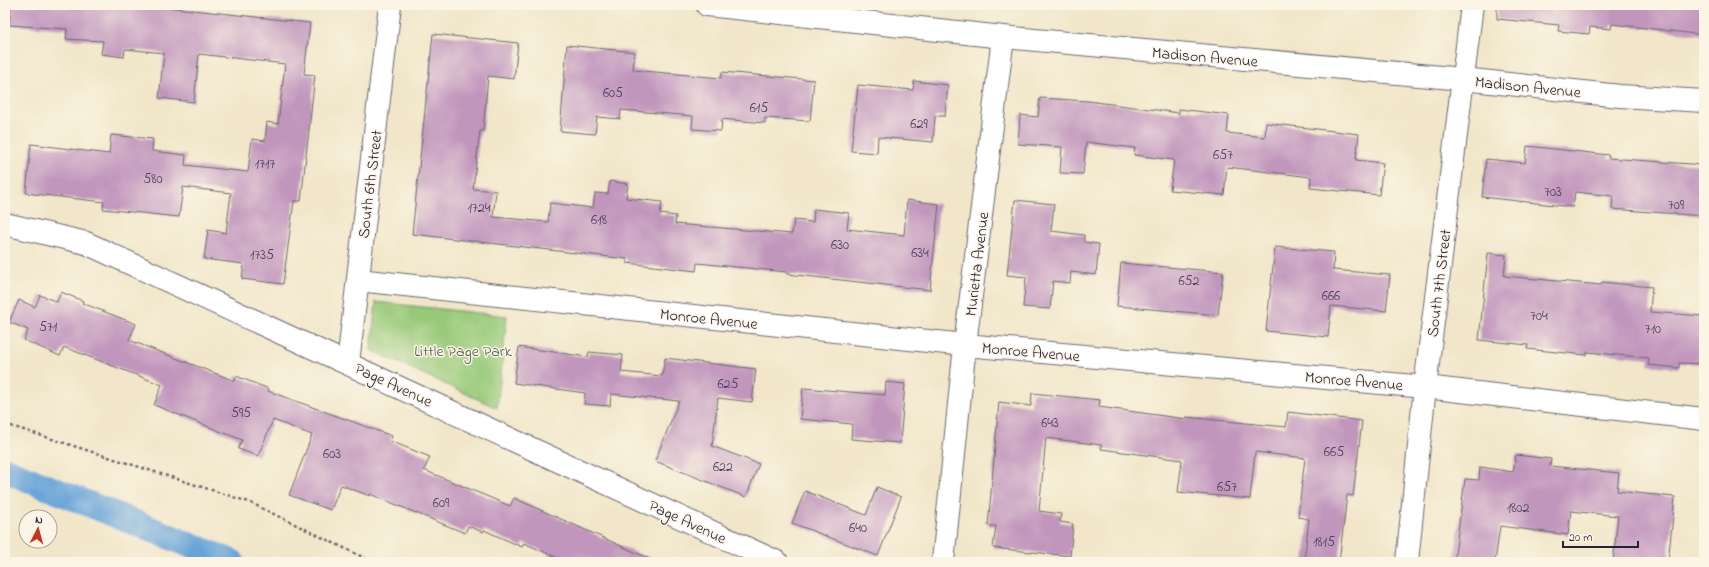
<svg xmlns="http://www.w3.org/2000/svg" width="1709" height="567" font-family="'Indie Flower',sans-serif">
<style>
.green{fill:#97c978;stroke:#5c765a}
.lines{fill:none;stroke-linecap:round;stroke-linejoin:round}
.canal{stroke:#67a4d8;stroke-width:26}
.building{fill:#c196bd}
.minor-casing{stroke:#6a676d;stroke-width:24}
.path{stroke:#6a676d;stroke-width:2.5;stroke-dasharray:3 3;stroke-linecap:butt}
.minor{stroke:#fff;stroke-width:22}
.labels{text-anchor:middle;stroke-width:3;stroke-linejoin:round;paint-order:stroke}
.number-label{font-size:14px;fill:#4a3f5c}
.street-label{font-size:16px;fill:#22223b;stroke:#fcf5e5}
.park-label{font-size:16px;fill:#4b5c50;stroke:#fcf5e5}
</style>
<rect width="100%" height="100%" fill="#fcf5e5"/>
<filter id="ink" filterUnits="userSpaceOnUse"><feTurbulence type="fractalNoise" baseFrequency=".025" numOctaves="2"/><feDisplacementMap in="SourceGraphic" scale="8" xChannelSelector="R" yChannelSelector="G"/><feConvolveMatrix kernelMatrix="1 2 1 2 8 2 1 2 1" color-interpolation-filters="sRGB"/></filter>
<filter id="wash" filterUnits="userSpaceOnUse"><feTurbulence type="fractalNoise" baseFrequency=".012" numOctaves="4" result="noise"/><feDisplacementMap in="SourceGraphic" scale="16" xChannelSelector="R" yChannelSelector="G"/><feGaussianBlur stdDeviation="0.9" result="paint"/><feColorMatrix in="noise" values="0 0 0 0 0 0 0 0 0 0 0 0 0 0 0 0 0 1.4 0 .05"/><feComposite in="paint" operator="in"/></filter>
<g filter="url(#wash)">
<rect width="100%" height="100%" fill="#f1e6c9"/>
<path class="green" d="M376,302L507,316L497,408L371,350Z"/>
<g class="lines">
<path class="canal" d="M5,470L232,562"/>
</g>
<g id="blocks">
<g class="building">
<path d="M11,5H148L310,23L304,74L315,75L301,201H294L283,284L242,279L244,264L204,259L208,230L226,233L231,193L183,187L179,217L103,209L104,202L26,193L31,144L109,154L111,135L153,139L152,151L186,155L185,165L248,172L252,139L265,141L267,122L278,124L285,64L199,54L194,102L159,98L164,53L125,49L124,57L101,54L103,41L66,39L67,29L9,25Z"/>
<path d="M1497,5H1704V35L1612,24L1611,29L1590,27L1589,34L1558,31L1559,25L1497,19Z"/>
<path d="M433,34L518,43L514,79L488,76L483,131H480L473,189L496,191L493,217L548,222L550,203L593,208L595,193L608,194L610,181L628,184L626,198L662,202L660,214L676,216L675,224L792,234L794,220L813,222L814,209L849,213L847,229L904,235L907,200L939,204L930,290L787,274V272L697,263L696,271L627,263V259L412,234Z"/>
<path d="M567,45L635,52L633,70L721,78L722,72L814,80L810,121L765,118V123L722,119L721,131L692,129L693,116L621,110L620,119L597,117L595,134L560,131Z"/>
<path d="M914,81L948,85L945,116H935L933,142L878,137L877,153L851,151L858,85L913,90Z"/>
<path d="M1040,98L1088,101L1179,113V109L1229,115L1227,133L1265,137L1266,123L1359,134L1356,160L1383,163L1379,195L1310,188L1311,177L1227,167L1224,195L1170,190L1174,160L1134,155L1135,148L1086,142L1083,174L1060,173L1062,147L1018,144L1020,115L1038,117Z"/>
<path d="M1527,146L1609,155L1608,158L1704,165V216L1612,209L1613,196L1575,192L1573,207L1482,197L1486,159L1525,163Z"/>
<path d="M1015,200L1054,204L1051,231L1084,235V242L1099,244L1096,275L1071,272L1070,283L1053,281L1050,309L1023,307L1026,277L1007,275Z"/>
<path d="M1275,247L1334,252L1333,270L1390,275L1386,311L1331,306L1328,337L1266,331Z"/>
<path d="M1488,253L1506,255L1504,276L1601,285L1602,282L1652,287L1650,312L1704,316V364L1679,363V368L1648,365L1649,358L1587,352V355L1527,349L1528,345L1479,340Z"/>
<path d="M1121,263L1223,272L1218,315L1117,306Z"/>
<path d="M61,292L83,301L82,303L136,324L129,340L235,381L236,376L269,389L268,391L392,436L390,441L430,457L424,470L510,506L514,498L657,562H567L524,543L522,547L484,530L483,532L468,526L465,533L370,494V496L341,485L331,510L289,495L312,435L273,420L258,456L238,449L242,440L154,405L162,385L64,347L60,356L24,340L28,330L9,322L19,300L35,307L40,295L57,302Z"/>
<path d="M519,347L588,357L589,352L623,355L621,372L662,376L665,358L756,369L752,402L718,398L712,446L759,464L746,497L655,461L679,401L611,394L610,406L584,404L585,393L514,383Z"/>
<path d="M886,382L905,384L900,443L851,439L852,424L800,419L803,388L885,395Z"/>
<path d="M1032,393L1100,400L1099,407L1186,419V417L1286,427L1288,412L1362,421L1353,496L1347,495L1339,562H1304L1309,519L1298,517L1305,458L1255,452L1250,499L1178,492L1182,460L1101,449L1102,445L1046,438L1039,511L1061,514L1060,522L1073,524L1070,556L993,548L996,526H988L999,402L1031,406Z"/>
<path d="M1516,455L1551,459L1550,466L1619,473L1617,491L1675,497L1668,562H1613L1618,516L1571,511L1568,535L1500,526L1495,562H1454L1465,479L1479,480L1480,467L1513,472Z"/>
<path d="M877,487L901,497L878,556L792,523L805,491L866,515Z"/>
</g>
</g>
</g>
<g filter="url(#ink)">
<use href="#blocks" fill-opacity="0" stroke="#6a676d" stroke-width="1"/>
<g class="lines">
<defs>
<g id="minor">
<path d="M707,5L1003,37L1463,79L1620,96L1704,101"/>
<path d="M5,224L86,243L777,562"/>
<path d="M358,280L965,345L1425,387L1704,419"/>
<path d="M348,363L390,5"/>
<path d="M943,562L965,345L1003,37"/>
<path d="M1407,562L1425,387L1472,5"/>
</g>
</defs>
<use href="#minor" class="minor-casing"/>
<path class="path" d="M5,424L249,502L373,562"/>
<use href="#minor" class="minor"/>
</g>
</g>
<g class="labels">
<g class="number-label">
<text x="613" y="97">605</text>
<text x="759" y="112">615</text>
<text x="919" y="128">629</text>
<text x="1223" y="159">657</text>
<text x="265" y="168">1717</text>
<text x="153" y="183">580</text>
<text x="1553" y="196">703</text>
<text x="1676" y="209">709</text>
<text x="479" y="212">1724</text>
<text x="599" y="224">618</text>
<text x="840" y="249">630</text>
<text x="920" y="257">634</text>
<text x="262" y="259">1735</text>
<text x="1189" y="285">652</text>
<text x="1331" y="300">666</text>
<text x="1539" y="320">704</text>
<text x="48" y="331">571</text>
<text x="1653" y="333">710</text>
<text x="728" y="388">625</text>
<text x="241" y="417">595</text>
<text x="1050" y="427">643</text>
<text x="1334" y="456">665</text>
<text x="332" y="458">603</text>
<text x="723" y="471">622</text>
<text x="1227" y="491">657</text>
<text x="441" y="507">609</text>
<text x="1518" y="512">1802</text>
<text x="858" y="532">640</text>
<text x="1324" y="546">1815</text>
</g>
<g class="street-label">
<text transform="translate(1205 56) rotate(5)" y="6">Madison Avenue</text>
<text transform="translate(1528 86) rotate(6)" y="6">Madison Avenue</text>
<text transform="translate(369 184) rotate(-83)" y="6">South 6th Street</text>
<text transform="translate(976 264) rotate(-83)" y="6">Murietta Avenue</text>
<text transform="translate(1438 283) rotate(-83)" y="6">South 7th Street</text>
<text transform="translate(709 318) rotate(6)" y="6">Monroe Avenue</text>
<text transform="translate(1031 351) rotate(5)" y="6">Monroe Avenue</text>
<text transform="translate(1354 380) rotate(5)" y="6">Monroe Avenue</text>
<text transform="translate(394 384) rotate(25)" y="6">Page Avenue</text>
<text transform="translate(688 521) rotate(25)" y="6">Page Avenue</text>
</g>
<g class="park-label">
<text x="463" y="356">Little Page Park</text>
</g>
</g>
<rect width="1709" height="567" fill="none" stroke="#fcf5e5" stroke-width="20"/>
<g transform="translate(38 529) rotate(6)"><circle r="19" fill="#fcf5e5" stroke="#a5a1a1"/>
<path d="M0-3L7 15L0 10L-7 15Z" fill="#c8321e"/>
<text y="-6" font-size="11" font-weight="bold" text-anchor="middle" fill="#22223b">N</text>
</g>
<path d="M1563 541v6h75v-6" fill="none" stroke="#22223b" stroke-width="2"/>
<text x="1569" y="541" font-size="12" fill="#22223b" stroke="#fcf5e5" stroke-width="3" paint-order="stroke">20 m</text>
</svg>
